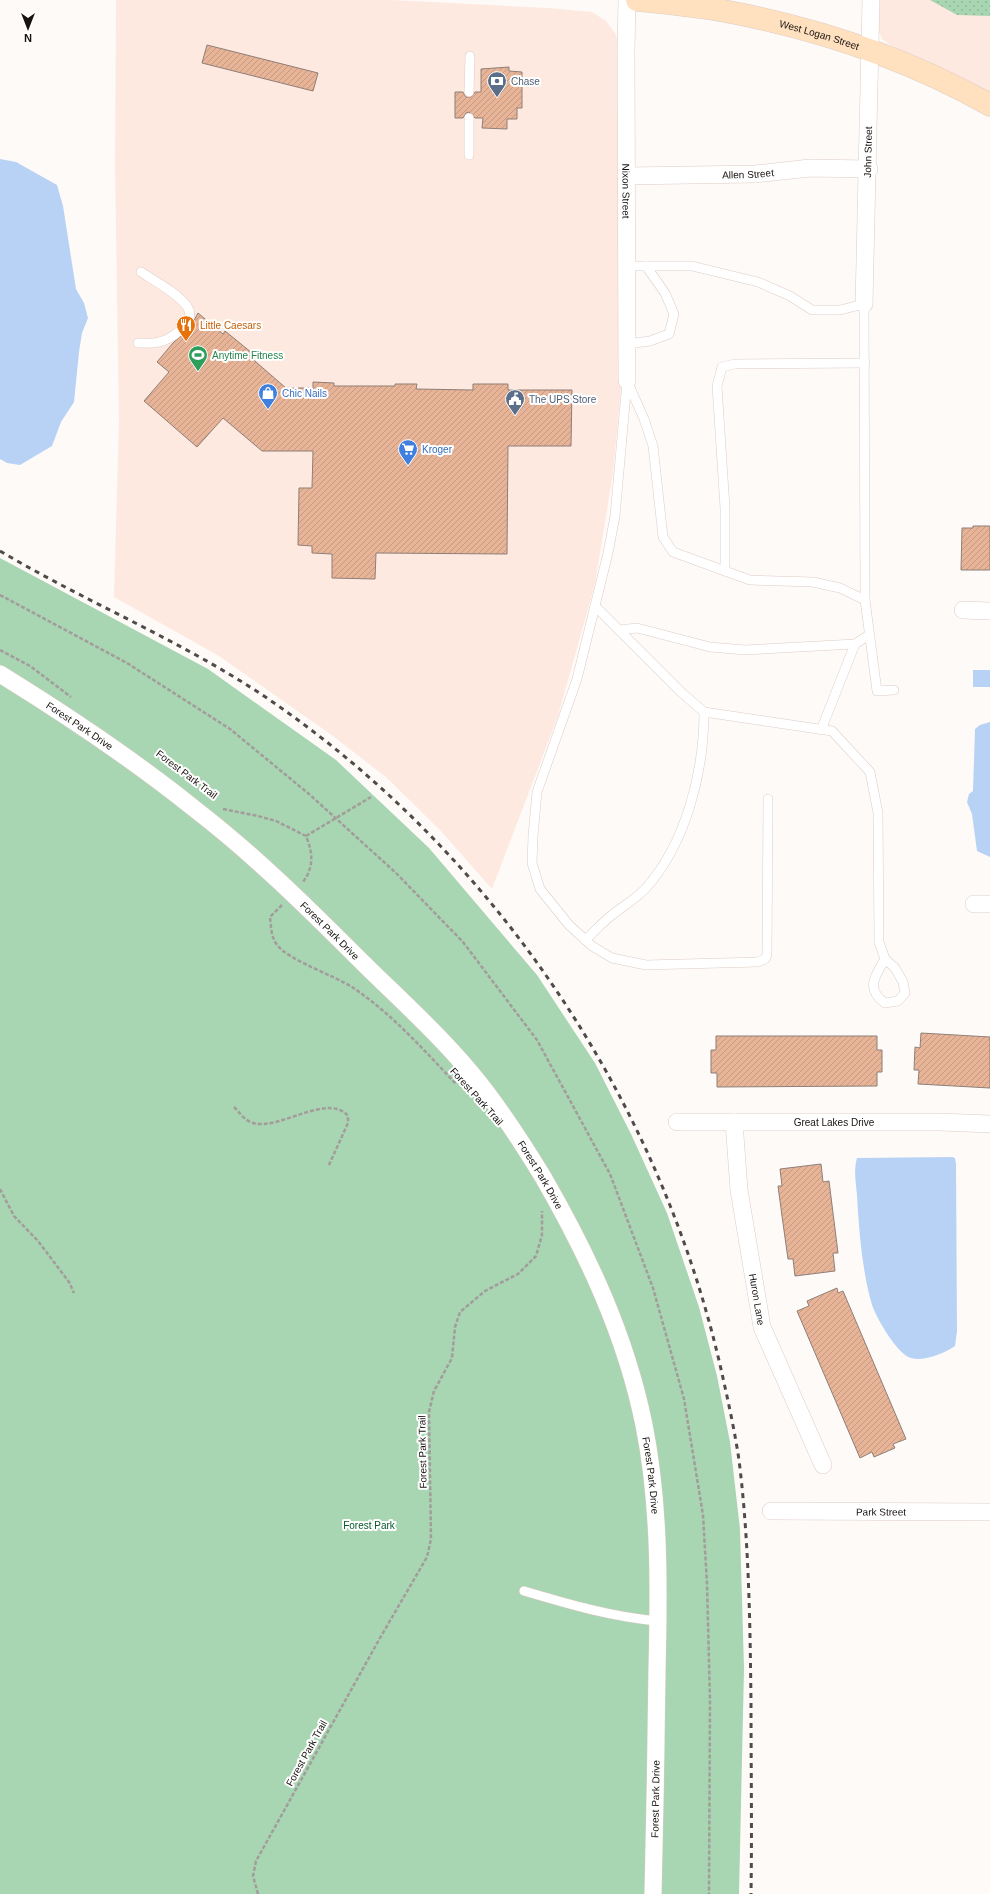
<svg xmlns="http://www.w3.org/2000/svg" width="990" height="1894" font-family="Arial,sans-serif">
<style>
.built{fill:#fee9e0}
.grass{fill:url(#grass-dots)}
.park{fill:#a8d5b2}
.water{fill:#b8d2f6}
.building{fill:url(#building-hatch);stroke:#8e7f77}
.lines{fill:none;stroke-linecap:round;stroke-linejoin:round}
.lane-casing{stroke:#ddccc5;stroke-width:10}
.street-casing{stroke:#ddccc5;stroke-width:18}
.secondary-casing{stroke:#ddccc5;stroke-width:23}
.path{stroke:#a29d9a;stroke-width:2.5;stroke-dasharray:4 2;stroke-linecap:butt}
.lane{stroke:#fff;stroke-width:9}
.street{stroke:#fff;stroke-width:17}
.secondary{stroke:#ffe1bf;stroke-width:22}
.rail{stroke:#504b48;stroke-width:3;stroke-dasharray:5 5;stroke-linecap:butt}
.labels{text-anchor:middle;stroke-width:4;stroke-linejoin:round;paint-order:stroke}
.street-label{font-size:10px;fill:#18120f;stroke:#fff}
.service-label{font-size:10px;fill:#4e5e75;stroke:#fff;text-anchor:start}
.food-label{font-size:10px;fill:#c56008;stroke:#fff;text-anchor:start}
.leisure-label{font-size:10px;fill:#27864d;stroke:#fff;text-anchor:start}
.shop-label{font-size:10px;fill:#366cbe;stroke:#fff;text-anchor:start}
.park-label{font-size:10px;fill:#065629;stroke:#fff}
</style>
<defs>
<pattern id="grass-dots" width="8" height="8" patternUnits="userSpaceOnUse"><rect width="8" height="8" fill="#a8d5b2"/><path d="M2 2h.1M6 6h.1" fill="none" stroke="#90b698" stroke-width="1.8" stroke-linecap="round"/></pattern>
<pattern id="building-hatch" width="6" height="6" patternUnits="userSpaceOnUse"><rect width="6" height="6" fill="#e8b498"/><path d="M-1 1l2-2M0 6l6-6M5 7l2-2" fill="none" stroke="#c69a82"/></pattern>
</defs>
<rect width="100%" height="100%" fill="#fefaf8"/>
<g class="built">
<path d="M116,0H391L548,8L592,12L606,21L615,33L621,50L623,367L613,473L595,584L558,716L492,889L440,830L387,778L333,736L219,656L114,597L119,421L115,166Z"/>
<path d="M878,0H990V95L893,47L882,39L878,29Z"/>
</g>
<path class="grass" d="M930,0H990V16L957,15Z"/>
<path class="park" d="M0,558L208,669L336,760L429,848L537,975L595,1063L631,1134L667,1213L699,1307L717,1376L730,1442L740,1529L744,1669L739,1894H0Z"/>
<g class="water">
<path d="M0,159L16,162L57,185L63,206L76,289L84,303L88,318L82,333L79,352L74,402L61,422L52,446L20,465L7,463L0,459Z"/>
<rect x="973" y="670" width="17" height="17"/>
<path d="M990,722V857L977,851L972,814L967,802L969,794L973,791L975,729L980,725Z"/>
<path d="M952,1157L955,1158L956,1164L957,1331L955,1346C945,1353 923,1362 911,1358C897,1354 877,1319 872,1305C862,1270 859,1232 857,1195C856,1184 854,1173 856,1162L857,1158Z"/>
</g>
<g class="building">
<path d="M207,45L318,73L313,91L202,63Z"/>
<path d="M509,67V71L522,72V108H517V119H507V129L482,128L483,118H475L469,112L466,113L463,118H455V92H463L466,97H471L475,92H481V69Z"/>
<path d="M198,313L223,334L225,331L252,353L249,356L286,388H313V382L334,383V386H395V384H417L416,389L473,390V384H508V390H572L571,446H508L507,554L376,553L375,579L332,578V554L312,553V546L298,545L299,488H312L313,451H262L223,418L197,447L144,401L169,372L157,362L173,343L190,328Z"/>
<path d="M973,526H990V570H961L962,528H973Z"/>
<path d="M921,1033L990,1037V1088L918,1084L919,1070H914L915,1047L920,1048Z"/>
<path d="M716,1036H877V1050H882V1072H877V1086L717,1087V1073H711V1050H716Z"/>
<path d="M821,1164L823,1182L829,1181L838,1253H833L835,1271L795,1276L793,1259H788L782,1216L778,1186H782L780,1169Z"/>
<path d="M837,1288L838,1293L843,1291L906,1439L893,1444L895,1448L874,1457L872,1452L860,1458L797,1311L809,1306L807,1301Z"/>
</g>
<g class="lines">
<defs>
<g id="lane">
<path d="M469,92L470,56"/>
<path d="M469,155V118"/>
<path d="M628,266H692L758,282L790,296L812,310H840L864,304L865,600L877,691L894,690"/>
<path d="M138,343C145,343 152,344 159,342C171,340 196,322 188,308C181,295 153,280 141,272"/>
<path d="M628,344L650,341L669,334L674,314L665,293L646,266"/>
<path d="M627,381L615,516L608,553L577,679L537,792L533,836L532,863L540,889L569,925L592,946L612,958L646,965L758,962L765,959L767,955L768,799"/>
<path d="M628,383L644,419L653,446L663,537L673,552L725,571"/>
<path d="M865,600L840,588L813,582L750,580L725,571V508L717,386L722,367L735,364L865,363"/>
<path d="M619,630L637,628L710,647L745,650L855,644L869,635"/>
<path d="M704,712L832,731L870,772L878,813L879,942L885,959L895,968L903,982L905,993L898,1001L885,1003C865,989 875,976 885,959"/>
<path d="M821,730L855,644"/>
<path d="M585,940C594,932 603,922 612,915C623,906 636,899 646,888C686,843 704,772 704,712L681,692L595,606"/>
<path d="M524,1591C568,1604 612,1617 658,1621"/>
</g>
<g id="street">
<path id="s1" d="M627,0L626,50L627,381"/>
<path id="s2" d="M626,176L755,174L810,168L869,169"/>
<path id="s3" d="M864,304L871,0"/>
<path d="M963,610L990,611"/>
<path id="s4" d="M0,674C68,716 134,760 196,810C253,854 305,905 356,956C394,994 436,1031 471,1073C498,1105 521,1141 543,1177C588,1255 626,1336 644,1425C660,1505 659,1588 657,1670C656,1745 655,1819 653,1894"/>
<path d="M974,904H990"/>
<path id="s5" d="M677,1122H940L990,1124"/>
<path id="s6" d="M734,1122L739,1190L762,1327L823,1465"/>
<path id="s7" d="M771,1511L990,1512"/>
</g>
<g id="secondary">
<path id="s8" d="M637,0C666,3 696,6 724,11C817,28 908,59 990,105"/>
</g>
</defs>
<use href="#lane" class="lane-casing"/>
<use href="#street" class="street-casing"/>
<use href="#secondary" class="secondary-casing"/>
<g class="path">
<path d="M0,595L127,663L230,729L309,794L396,873L463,942L537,1040L610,1174L653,1288L684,1399L703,1515L707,1584L710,1700L709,1894"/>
<path d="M0,650L30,666L71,697"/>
<path d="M223,809L258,816L276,821L306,836C313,853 314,867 303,882"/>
<path d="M306,836L371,797"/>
<path d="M282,905L270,917C271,927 271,938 278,946C289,960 335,976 352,987C391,1013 424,1050 456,1084"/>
<path d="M234,1107C240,1113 245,1121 253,1123C279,1131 328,1092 348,1116V1123L328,1167"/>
<path d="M0,1189L14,1216L38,1241L69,1282L74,1293"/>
<path d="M258,1894L253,1876L256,1861L380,1638L427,1557L431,1539L429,1412L434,1391L452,1358L455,1327L460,1312L485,1291L518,1274L536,1256L542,1235V1211"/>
</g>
<use href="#lane" class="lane"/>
<use href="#street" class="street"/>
<use href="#secondary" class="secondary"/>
<path class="rail" d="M0,551C91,605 190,644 277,705C503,863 664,1109 723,1378C729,1405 735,1433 739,1460C749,1541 750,1621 751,1702C751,1766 752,1830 751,1894"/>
</g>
<defs>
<symbol id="bank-pin" viewBox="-11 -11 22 30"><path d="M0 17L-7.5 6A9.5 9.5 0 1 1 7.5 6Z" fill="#5c6f8a" stroke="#fff"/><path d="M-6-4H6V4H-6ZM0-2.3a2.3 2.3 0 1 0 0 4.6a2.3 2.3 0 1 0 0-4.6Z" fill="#fff"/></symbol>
<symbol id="restaurant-pin" viewBox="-11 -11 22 30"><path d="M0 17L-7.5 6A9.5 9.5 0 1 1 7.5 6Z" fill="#e8710a" stroke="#fff"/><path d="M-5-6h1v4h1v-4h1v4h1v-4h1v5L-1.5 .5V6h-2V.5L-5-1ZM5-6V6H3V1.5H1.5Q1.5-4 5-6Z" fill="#fff"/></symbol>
<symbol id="stadium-pin" viewBox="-11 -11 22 30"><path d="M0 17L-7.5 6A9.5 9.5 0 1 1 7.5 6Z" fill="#2e9e5b" stroke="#fff"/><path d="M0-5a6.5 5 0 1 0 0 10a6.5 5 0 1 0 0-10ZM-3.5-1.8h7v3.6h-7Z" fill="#fff"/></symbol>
<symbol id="shop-pin" viewBox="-11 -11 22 30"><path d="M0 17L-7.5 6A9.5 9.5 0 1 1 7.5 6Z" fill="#3f7fe0" stroke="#fff"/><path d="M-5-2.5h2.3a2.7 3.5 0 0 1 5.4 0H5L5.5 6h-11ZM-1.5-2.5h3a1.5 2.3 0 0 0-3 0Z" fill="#fff"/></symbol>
<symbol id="civic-pin" viewBox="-11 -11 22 30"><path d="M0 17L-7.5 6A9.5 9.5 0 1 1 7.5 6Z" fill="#5c6f8a" stroke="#fff"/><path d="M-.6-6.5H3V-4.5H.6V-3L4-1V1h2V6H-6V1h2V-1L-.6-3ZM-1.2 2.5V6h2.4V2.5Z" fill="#fff"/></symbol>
<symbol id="supermarket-pin" viewBox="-11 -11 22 30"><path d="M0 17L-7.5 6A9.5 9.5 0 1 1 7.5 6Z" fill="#3f7fe0" stroke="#fff"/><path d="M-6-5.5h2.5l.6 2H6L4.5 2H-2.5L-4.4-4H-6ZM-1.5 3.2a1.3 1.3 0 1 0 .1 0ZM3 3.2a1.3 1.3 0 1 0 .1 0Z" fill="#fff"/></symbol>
</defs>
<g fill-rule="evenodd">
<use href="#bank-pin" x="486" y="70" width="22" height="30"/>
<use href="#restaurant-pin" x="175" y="314" width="22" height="30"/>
<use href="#stadium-pin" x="187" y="344" width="22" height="30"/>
<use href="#shop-pin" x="257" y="382" width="22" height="30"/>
<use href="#civic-pin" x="504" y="388" width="22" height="30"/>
<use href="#supermarket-pin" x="397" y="438" width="22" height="30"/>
</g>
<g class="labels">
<g class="street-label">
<text dy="4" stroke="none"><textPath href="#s8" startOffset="186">West Logan Street</textPath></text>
<text dy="4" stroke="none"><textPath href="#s3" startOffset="152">John Street</textPath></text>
<text dy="4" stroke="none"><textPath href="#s2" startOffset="122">Allen Street</textPath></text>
<text dy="4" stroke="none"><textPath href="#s1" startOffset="191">Nixon Street</textPath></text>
<text dy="4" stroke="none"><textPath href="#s4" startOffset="95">Forest Park Drive</textPath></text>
<text transform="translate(187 774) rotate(37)" y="4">Forest Park Trail</text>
<text dy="4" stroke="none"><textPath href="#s4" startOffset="419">Forest Park Drive</textPath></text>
<text transform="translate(477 1096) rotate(48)" y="4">Forest Park Trail</text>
<text dy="4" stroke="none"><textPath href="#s5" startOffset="157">Great Lakes Drive</textPath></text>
<text dy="4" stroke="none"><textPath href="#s4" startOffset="743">Forest Park Drive</textPath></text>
<text dy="4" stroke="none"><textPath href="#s6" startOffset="179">Huron Lane</textPath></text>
<text transform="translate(422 1452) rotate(-91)" y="4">Forest Park Trail</text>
<text dy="4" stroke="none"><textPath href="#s4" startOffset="1066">Forest Park Drive</textPath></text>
<text dy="4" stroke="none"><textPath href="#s7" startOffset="110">Park Street</textPath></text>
<text transform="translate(306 1753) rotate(-61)" y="4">Forest Park Trail</text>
<text transform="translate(655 1799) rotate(-89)" y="4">Forest Park Drive</text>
</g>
<g class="service-label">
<text x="511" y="85">Chase</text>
<text x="529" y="403">The UPS Store</text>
</g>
<g class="food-label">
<text x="200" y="329">Little Caesars</text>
</g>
<g class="leisure-label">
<text x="212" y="359">Anytime Fitness</text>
</g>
<g class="shop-label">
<text x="282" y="397">Chic Nails</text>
<text x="422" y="453">Kroger</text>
</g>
<g class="park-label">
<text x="369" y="1529">Forest Park</text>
</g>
</g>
<g transform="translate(28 28) rotate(180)" stroke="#ffffff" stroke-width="3" paint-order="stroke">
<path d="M0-3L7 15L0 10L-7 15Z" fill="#18120f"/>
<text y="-6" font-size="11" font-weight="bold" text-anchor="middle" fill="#18120f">N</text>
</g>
</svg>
